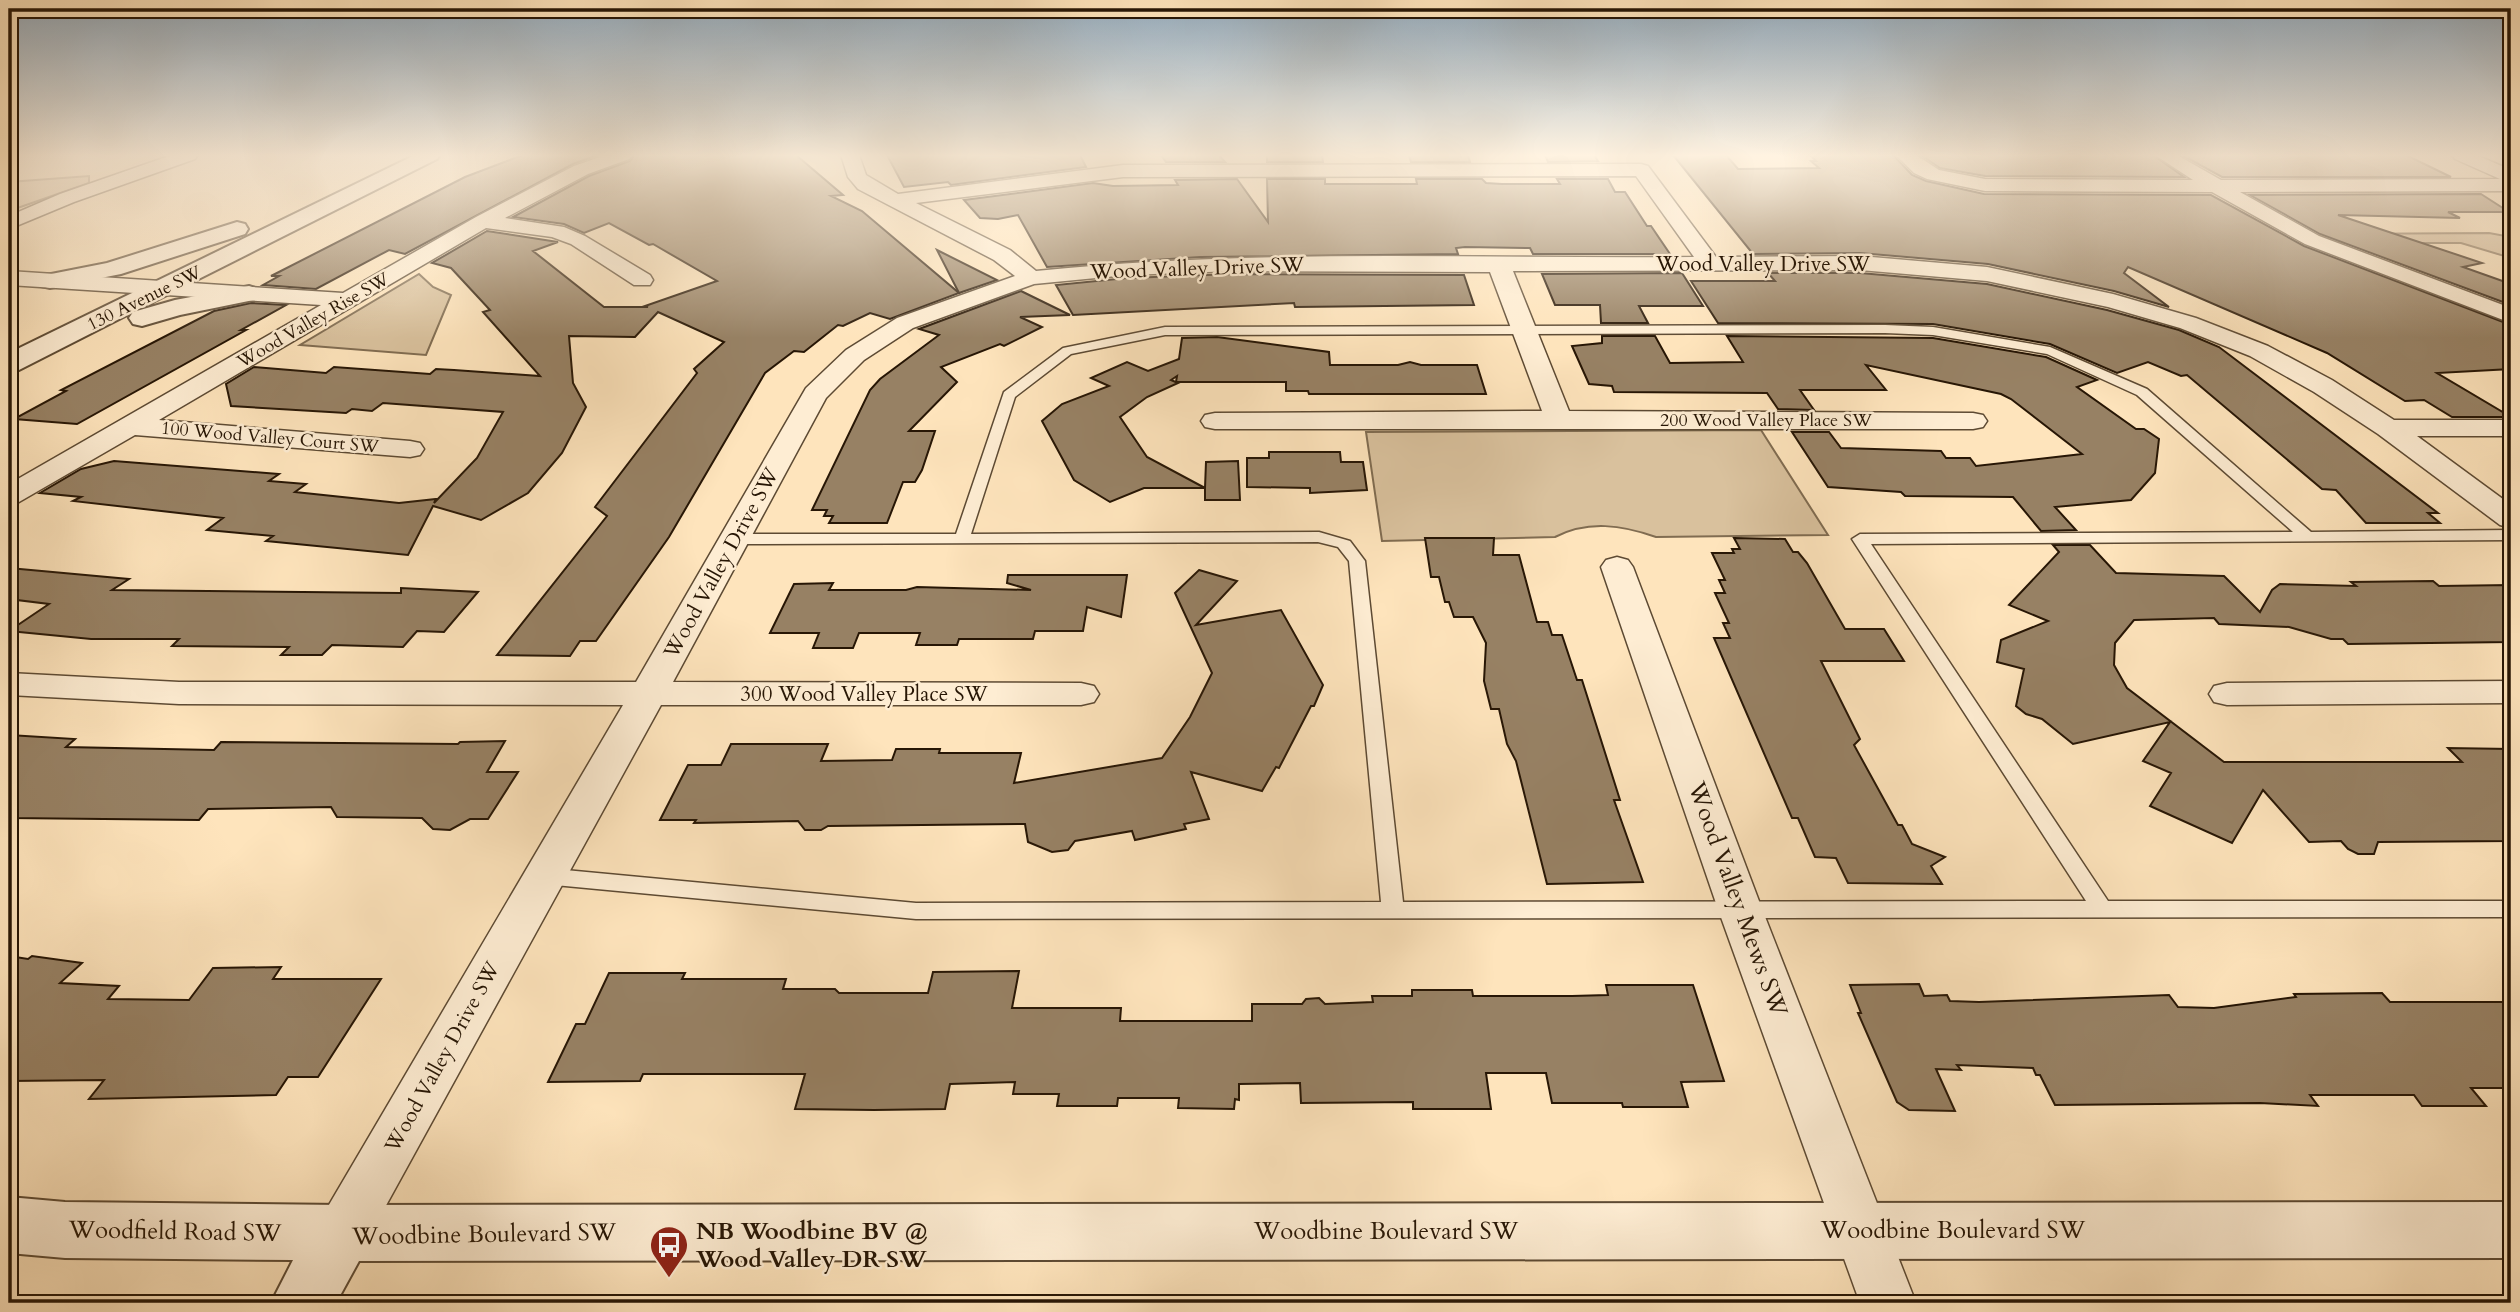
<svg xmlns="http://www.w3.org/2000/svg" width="2520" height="1312" font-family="Cardo,serif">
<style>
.green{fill:#d9c19d;stroke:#806c51;stroke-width:2}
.building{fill:#978164;stroke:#271605;stroke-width:2}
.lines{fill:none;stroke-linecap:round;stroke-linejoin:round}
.service-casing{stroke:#5d4a33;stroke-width:3}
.minor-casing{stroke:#5d4a33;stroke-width:3}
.tertiary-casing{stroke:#5d4a33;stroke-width:4}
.service{fill:#feedd3;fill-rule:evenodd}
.minor{fill:#feedd3;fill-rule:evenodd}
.tertiary{fill:#feedd3;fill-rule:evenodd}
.labels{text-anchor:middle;stroke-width:5;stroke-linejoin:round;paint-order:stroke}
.far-street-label{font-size:18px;fill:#271605;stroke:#feedd3}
.street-label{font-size:21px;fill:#271605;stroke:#feedd3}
.near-street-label{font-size:24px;fill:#271605;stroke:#feedd3}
.near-poi-label{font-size:24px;font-weight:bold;fill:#271605;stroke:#feedd3;text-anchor:start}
</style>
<rect width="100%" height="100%" fill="#fee4bc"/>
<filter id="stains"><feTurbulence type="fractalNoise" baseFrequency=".00286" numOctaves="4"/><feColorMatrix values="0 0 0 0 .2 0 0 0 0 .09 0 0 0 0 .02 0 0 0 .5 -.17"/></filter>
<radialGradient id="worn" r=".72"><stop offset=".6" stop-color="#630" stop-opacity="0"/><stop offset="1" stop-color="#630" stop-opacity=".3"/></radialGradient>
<g class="green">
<path d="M89,176V183L9,211V182Z"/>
<path d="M2489,233L2511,237V258L2461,243H2342L2324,234Z"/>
<path d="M419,274L433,287L451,295L426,355L300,345Z"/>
<path d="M1761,430L1828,535L1656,537C1622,525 1588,520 1555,537L1382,541L1366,432Z"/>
</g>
<g class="building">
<path d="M523,155H598L573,164L405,254L389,250L316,289L263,285L279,276H271L465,177Z"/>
<path d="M635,155H796L843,195L831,196L862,211L959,293L890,319L870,313L843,326L838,325L804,352L794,351L765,373L669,537L596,641H580L570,656L497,655L607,516L595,507L697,373L694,369L724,342L658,312L635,337L569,336L573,383L586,407L562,453L528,493L481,520L433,506L408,555L266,541L273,536L207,530L223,518L73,501L81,497L40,493L81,469L114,461L279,474L269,481L306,484L295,492L399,503L436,499L434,503L477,458L503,412L383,403L372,411L352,409L346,413L231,406L226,384L254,367L326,373L334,367L430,374L436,369L454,370L540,376L483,312L490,310L451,268L432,263L487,231L558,242L533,251L604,307H648L645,306L717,281L653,244L649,245L609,223L584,233L564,224L513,217L589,176L630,161Z"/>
<path d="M887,155H1080L1086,167L951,185L948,182L904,187Z"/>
<path d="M1161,155H1219L1225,162H1166Z"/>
<path d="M1267,155H1322L1323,162H1267Z"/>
<path d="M1409,155H1468L1470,162H1411Z"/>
<path d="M1545,155H1594L1598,161L1548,162Z"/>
<path d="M1673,155H1726L1738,169L1819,168L1811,161H1816L1810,155H1893L1912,175L1926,181L1984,194L2211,195L2304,246L2511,325V369L2437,373L2511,417H2452L2424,400L2405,401L2327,353L2128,267L2124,273L2169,307L2114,291L1988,264L1860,253L1753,254Z"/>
<path d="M1921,155H2153L2184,177L1985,176L1940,168Z"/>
<path d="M2182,155H2406L2451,177H2222Z"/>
<path d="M1237,179L1268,222L1267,179H1325V184H1417L1416,179H1482L1486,183L1502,184H1560L1557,179H1608L1615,192H1625L1647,226H1651L1670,254H1533L1530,248L1465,247L1456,248L1458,254L1200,257L1047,267L1018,215L998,219L980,218L964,200L1093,183L1113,186L1178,185L1175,180Z"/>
<path d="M2481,194L2509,212H2448L2460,218L2338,215L2482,263L2463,267L2511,284V305L2320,234L2250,195Z"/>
<path d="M937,250L997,280L959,293Z"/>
<path d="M1682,273L1703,306H1639L1648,323H1601L1600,305H1555L1542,274Z"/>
<path d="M1768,273H1860L1987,284L2107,310L2179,330L2219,347L2438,513H2428L2440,523H2366L2336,490L2322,489L2187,375L2181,376L2148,362L2117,373L2050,344L1933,324L1718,323L1691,281H1775Z"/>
<path d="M1234,274L1464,275L1474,305L1295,307L1294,303L1073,315L1056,285L1127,278Z"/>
<path d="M1021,291L1070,315L1020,317L1042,327L1004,346L1000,344L941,367L957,382L909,431H935L922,470L915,482H903L887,523H829L833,516H824L827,510H812L870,390L880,379L939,335L919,329Z"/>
<path d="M251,303L286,305L241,330H246L77,424L14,419L66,391L61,390L214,311Z"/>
<path d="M1602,336H1655L1670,363L1743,362L1727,336L1933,338L2046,357L2097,380L2077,387L2136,429H2144L2159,439L2155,473L2131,500L2055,507L2076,530L2041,531L2013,497L1905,496L1901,492L1828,487L1792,432H1829L1841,448L1941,451L1946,458H1970L1976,466L2082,454L2011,399L2001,394L1866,365L1886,390H1800L1814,410L1778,409L1767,393L1614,392L1612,386L1589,384L1572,346L1602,343Z"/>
<path d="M1217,337L1329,352L1330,365H1398L1410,362L1421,365H1477L1486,394H1309L1308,391H1286V382H1176L1177,376L1171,380L1178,383L1147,397L1120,417L1147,457L1205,488L1206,462L1238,461L1240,500H1205V488H1144L1110,502L1074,480L1042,421L1062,404L1109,386L1091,378L1127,362L1148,371L1179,359L1182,338Z"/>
<path d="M1269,452H1340L1341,462H1363L1367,490L1310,493V488L1247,487V458H1269Z"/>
<path d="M1425,538H1494L1493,555H1519L1537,622H1548L1552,635H1562L1577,680H1582L1620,800H1614L1643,882L1547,884L1516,761L1507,744L1499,709H1491L1484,681L1486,643L1473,617H1454L1449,602H1445L1439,577H1431Z"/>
<path d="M1734,538L1785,539L1793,552H1798L1807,563L1845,629H1884L1904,661H1821L1860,739L1854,745L1898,825H1902L1912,844L1945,857L1931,866L1942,884L1848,883L1836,858L1815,857L1798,818H1792L1714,638H1730L1723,623H1729L1715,593H1725L1719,580H1725L1712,553H1734L1732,549H1740Z"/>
<path d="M2053,545H2090L2116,573L2224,576L2260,612L2272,590L2280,584L2356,586L2351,582L2433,581L2439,586L2511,585V642L2348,644L2343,639H2331L2289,627L2219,624L2214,618L2134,620L2115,643L2114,665L2127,688L2224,762H2462L2448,748L2511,749V841L2378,842L2374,854H2358L2348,849L2341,841L2309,842L2263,790L2232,843L2150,806L2171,773L2143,761L2170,722L2073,744L2042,719L2026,714L2016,706L2024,669L1997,662L2001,640L2048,621L2009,605L2059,552Z"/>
<path d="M9,568L129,579L112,590L401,593V588L478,592L444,632L417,631L403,647L332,645L322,655H281L289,647L172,646L179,639H91L9,631L49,604L9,599Z"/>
<path d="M1199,570L1237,581L1196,625L1281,610L1323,685L1314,706H1311L1279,768L1276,767L1262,791L1191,772L1209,819L1184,824L1186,829L1135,840L1132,831L1075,841L1068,850L1052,852L1028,842L1025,824L828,826L821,830H805L798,821L694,823L696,820H660L688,765H721L731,744H828L821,761L892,760L896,749H940L939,753H1021L1014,783L1162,758L1190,717L1212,673L1175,593Z"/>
<path d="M1008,575H1127L1121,617L1087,607L1083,631H1035L1033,639H959L957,645H916L920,633H859L853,648H813L819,633H770L794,584L833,583L829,590H906L917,587L1031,590L1007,583Z"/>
<path d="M9,735L75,739L66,747L214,750L221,742L458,744L460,742L505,741L487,772H518L488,819H470L450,830L433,829L422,818L337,817L331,807L208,809L199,820L9,818Z"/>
<path d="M9,956L28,959L32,956L82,963L60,983L119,986L108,999L189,1000L213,968L281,967L273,979H381L318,1077H288L276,1095L89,1099L104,1080L9,1081Z"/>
<path d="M1019,971L1012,1008H1121L1120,1021H1252V1004H1302L1306,999L1319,998L1325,1004L1373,1002L1372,996H1412V990H1472L1473,996H1572L1608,995L1606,985H1693L1724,1081L1681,1082L1688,1107H1623L1622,1103H1552L1546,1073H1486L1491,1109H1413V1102L1301,1103L1300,1083L1239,1084V1100L1235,1099L1234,1109L1178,1108L1179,1098H1118L1117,1106H1057L1059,1094H1013L1015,1082L950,1084L945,1109L874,1110L795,1109L805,1074H643L640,1081L548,1082L576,1024H585L609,973H685L682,979H786L783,989H835L839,993H928L933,972Z"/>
<path d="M1919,984L1924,996L1947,995L1950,1001L1979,1002L2169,995L2178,1007L2214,1008L2296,997L2294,994L2382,993L2390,1002H2511V1088H2471L2486,1106H2422L2414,1095H2310L2318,1106L2260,1103L2055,1105L2040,1075H2036L2033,1068L1957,1065L1961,1070L1936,1069L1955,1111L1909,1110L1897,1102L1858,1013H1861L1850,985Z"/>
</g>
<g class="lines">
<defs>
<path id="service" d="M1885,325L1933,327L2050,347L2147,389L2311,532L2511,530V540L1871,544L2108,901H2511V917L916,919L544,884L537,881L533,876L537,871L544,868L916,903L1381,902L1349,561L1338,547L1318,542L736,544L728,539L736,534H956L1004,392L1063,348L1165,327ZM1885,333L1933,335L2047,354L2137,395L2293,532L1860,534L1852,539L2086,901L1403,902L1365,561L1350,541L1319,532L971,534L1015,397L1071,354L1165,335Z"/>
<g id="minor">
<path d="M172,155H198L195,159L74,202L9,229V216L60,194Z"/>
<path d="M606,155H632L629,159L588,174L505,218L564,227L585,236L650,275L653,280L650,285H634L571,244L552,237L486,228L159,420L410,441L420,443L424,449L420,455L410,457L135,435L19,502L9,505V484L321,305L9,285V271L343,293L476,217L574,166Z"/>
<path d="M841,155H859L866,175L898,194L1123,165L1641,164L1648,166L1716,257L1860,256L1987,267L2113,294L2196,318L2268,346L2332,380L2394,420H2511V436H2417L2511,505V528L2500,525L2378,434L2314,392L2250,356L2180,328L2108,307L1987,281L1860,270L1513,271L1569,411L1973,413L1983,415L1987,421L1983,427L1973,429H1215L1205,427L1201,421L1205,415L1215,413L1542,411L1490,272L1234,271L1127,275L1034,284L913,328L864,360L826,398L673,682L1081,683L1094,686L1099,694L1094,702L1081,705H661L361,1251L342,1258L323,1251L315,1233L323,1215L623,705L179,704L9,695V673L179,682H636L806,388L846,350L897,318L1015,276L994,260L858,189L848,177ZM1636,176L1694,257C1475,259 1254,248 1036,271L1010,250L916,203L1123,177Z"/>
<path d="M1896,155H1916L1939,170L1985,179L2193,180L2155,155H2177L2221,180L2500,179L2455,159L2452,155H2476L2511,170V191L2240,192L2319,236L2511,308V323L2305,244L2212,192L1985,191L1927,179L1914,173Z"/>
<path d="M1617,557L1628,560L1633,567L1762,909L1916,1303H1860L1718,909L1601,567L1606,560Z"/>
<path d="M2511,681V703L2227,705L2214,702L2209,694L2214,686L2227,683Z"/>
</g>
<g id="tertiary">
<path d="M415,155H440L437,159L133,312L175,300L249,286L258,289L262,294L258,299L180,315L142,326L133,324L129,318L133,312L19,370L9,372V353Z"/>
<path d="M237,222L245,224L248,229L245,234L121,274L50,288L41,286L38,281L41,276L107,263Z"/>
<path d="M9,1197L65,1202L342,1205L2511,1202V1258L359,1261L336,1303H271L293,1260L65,1258L9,1253Z"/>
</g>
</defs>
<use href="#service" class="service-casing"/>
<use href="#minor" class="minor-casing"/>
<use href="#tertiary" class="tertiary-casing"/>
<use href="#service" class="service"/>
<use href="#minor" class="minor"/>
<use href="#tertiary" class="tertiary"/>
</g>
<linearGradient id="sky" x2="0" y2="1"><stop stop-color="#93abbe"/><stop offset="0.46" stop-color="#fff3e1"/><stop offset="1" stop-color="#fff3e1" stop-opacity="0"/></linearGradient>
<rect width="2520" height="338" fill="url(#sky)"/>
<defs>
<symbol id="bus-pin" viewBox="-11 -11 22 30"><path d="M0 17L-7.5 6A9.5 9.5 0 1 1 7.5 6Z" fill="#8f2418" stroke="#feedd3"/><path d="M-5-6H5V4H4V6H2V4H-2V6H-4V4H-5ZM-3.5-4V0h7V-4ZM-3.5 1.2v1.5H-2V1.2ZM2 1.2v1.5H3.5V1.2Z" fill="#fff"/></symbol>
</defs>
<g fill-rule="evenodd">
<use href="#bus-pin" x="647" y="1223" width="44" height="60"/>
</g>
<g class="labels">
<g class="far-street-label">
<text transform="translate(144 298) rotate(-26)" y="6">130 Avenue SW</text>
<text transform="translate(313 320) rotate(-30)" y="6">Wood Valley Rise SW</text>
<text x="1766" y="426">200 Wood Valley Place SW</text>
<text transform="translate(270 437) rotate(5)" y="6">100 Wood Valley Court SW</text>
</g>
<g class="street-label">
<text x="1763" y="271">Wood Valley Drive SW</text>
<text transform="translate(1197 268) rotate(-2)" y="7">Wood Valley Drive SW</text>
<text transform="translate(721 563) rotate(-61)" y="7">Wood Valley Drive SW</text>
<text x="864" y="701">300 Wood Valley Place SW</text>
<text transform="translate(442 1057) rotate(-61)" y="7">Wood Valley Drive SW</text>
</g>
<g class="near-street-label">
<text transform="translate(1738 899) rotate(70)" y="8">Wood Valley Mews SW</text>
<text x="1953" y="1238">Woodbine Boulevard SW</text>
<text transform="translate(175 1231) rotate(1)" y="8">Woodfield Road SW</text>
<text x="1386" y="1239">Woodbine Boulevard SW</text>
<text transform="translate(484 1234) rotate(-1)" y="8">Woodbine Boulevard SW</text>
</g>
<g class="near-poi-label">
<text x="696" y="1239">NB Woodbine BV @<tspan x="696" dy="28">Wood Valley DR SW</tspan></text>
</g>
</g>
<rect width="2520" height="1312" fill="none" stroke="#fee4bc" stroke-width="35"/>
<rect x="10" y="10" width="2499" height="1291" fill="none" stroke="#271605" stroke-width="3.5"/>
<rect x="18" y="18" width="2485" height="1277" fill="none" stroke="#271605" stroke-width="2"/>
<rect width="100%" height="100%" filter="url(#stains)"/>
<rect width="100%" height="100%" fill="url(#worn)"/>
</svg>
